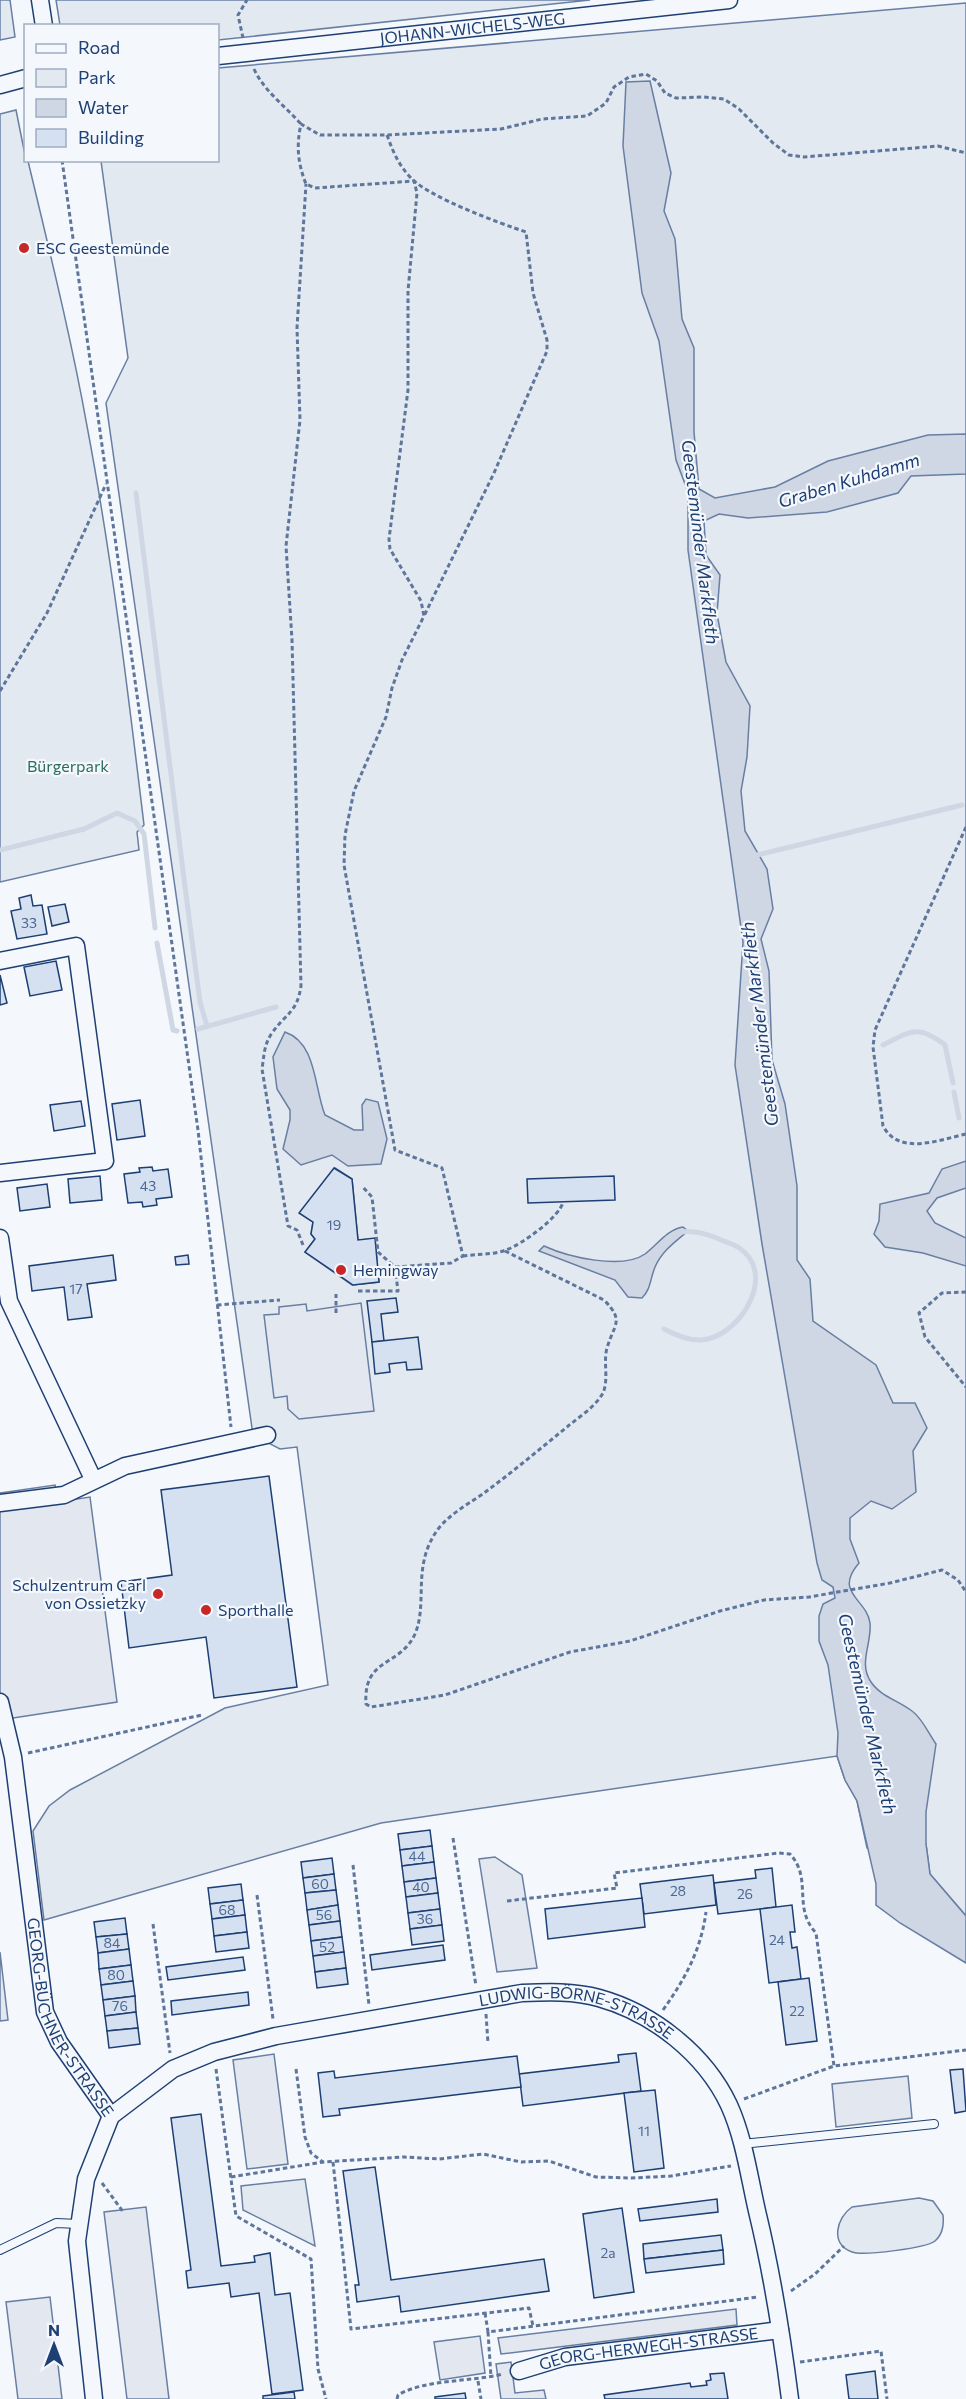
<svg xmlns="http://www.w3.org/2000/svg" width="966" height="2399" font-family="Commissioner,sans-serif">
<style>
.green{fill:#e3e9f0;stroke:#687fa3;stroke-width:1.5;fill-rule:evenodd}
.parking{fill:#e3e8f0;stroke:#687fa3;stroke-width:1.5}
.water{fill:#cfd7e4;stroke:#687fa3;stroke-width:1.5}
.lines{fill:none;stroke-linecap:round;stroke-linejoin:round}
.stream{stroke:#cfd7e4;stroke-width:5}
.building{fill:#d5e0f0;stroke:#1d3f73;stroke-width:1.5}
.service-casing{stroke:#1d3f73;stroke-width:10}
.minor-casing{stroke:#1d3f73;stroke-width:19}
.path{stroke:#5e769c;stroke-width:3;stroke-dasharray:4.5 3;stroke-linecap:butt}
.service{stroke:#f4f7fb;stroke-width:8}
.minor{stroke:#f4f7fb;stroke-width:16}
.poi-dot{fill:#c62828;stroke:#f4f7fb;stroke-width:2}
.labels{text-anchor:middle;stroke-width:4.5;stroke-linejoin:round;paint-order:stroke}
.number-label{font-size:14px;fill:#4b6792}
.street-label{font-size:16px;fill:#1d3f73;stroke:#f4f7fb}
.poi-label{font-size:16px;fill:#1d3f73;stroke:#f4f7fb;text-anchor:start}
.park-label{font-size:16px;fill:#2c6c60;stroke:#f4f7fb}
.water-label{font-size:18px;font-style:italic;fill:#1d3f73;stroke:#f4f7fb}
</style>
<rect width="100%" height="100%" fill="#f4f7fb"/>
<g class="green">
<path d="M0,0H10L15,37L0,40Z"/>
<path d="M56,0H590L218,40V26L60,25Z"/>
<path d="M966,3V1916L930,1874L926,1844L867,1848L857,1801L845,1780L837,1756L381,1823L44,1920L33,1831L49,1806L70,1790L225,1708L328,1685L297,1447L280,1449L253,1435L106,403L128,358L101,161L218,160V68ZM335,1168L352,1179L358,1240L375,1239L379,1282L352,1285L305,1252L315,1239L311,1234L313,1222L300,1213Z"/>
<path d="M16,110L26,160L28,161C49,249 71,337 87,426C112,558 128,692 144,825L137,832L139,850L0,882V114Z"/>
<path d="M305,2179L315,2246L243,2210L241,2186Z"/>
<path d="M919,2198L933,2201L943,2215C944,2224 943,2234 935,2241C927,2248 863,2256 852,2252C830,2244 836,2218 852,2207Z"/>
</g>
<g class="parking">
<path d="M361,1303L374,1411L299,1419L288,1409L287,1396L274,1398L264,1315L279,1314V1307L306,1304L307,1311Z"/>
<path d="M55,1485L58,1502L90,1497L117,1702L0,1720V1493Z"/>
<path d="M495,1857L522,1875L537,1968L497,1972L479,1859Z"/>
<path d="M0,1952L8,2020L0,2021Z"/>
<path d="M274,2054L288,2164L247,2169L233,2060Z"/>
<path d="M908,2076L912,2118L836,2127L832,2084Z"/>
<path d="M146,2207L169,2399H127L104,2212Z"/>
<path d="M50,2297L62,2399H18L6,2302Z"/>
<path d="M736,2309L737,2325L501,2354L498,2338Z"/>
<path d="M480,2336L485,2373L440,2380L434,2342Z"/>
<path d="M511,2362L515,2393L544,2390L546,2399H501L496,2364Z"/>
</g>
<g class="water">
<path d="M650,81L671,173L664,211L675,239L682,319L694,348V432L699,489L715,498L775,487L828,461L928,435L966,434V474L911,476L898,493L827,512L748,518L719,514L704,521L706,555L720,575L717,614L726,662L750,706L747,757L741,791L745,831L767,869L773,909L761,939L769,971L772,1060L785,1104L797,1186V1260L810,1279L813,1321L876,1365L893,1403H915L927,1428L913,1451L916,1492L892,1509L871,1501L850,1518V1539L859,1563C833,1593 867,1599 870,1623C872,1644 858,1663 871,1682C880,1696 899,1701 912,1711C922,1718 929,1734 936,1744L926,1812V1844L930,1874L966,1916V1963L900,1923L876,1905V1884L857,1801L845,1780L837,1756L838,1733L828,1665L819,1641V1616L823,1604L835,1598L833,1587L822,1580L817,1563L762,1244L735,1065L743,942L688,550V492L676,460L659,341L642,293L623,146L626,82Z"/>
<path d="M285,1032C317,1043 314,1088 325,1115L354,1130H363L362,1105L366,1099L378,1102L387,1139L381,1164L348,1166L332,1155L301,1165L283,1149L290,1120V1110L277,1089L273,1057Z"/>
<path d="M966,1161V1188L937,1198L927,1211L935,1223L966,1238V1266L923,1253L885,1247L874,1234L879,1221L880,1204L929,1193L942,1169Z"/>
<path d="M683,1227L688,1231C675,1242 662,1251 655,1267C650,1279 651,1289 642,1298L628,1297L615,1280L539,1251L544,1246C568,1257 622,1270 645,1254C657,1245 668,1229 683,1227Z"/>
</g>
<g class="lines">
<g class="stream">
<path d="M136,493L183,871L200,1002L207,1026"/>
<path d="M0,850L84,829L117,813L135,821L144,834L155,928"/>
<path d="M753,856L962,805"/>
<path d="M157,943L173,1030L177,1031"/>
<path d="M198,1029L276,1007"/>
<path d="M883,1045C911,1031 918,1024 945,1045L953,1083"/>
<path d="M954,1092L959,1118"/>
<path d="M664,1329C677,1336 693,1343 708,1339C744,1330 777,1272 738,1247C733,1244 726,1242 721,1240C708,1234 695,1230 681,1232"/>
</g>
</g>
<g class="building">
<path d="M31,895L33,906L42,905L47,934L17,939L11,911L21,909L19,898Z"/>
<path d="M65,904L69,922L52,926L48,907Z"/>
<path d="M56,961L62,990L30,996L24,967Z"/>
<path d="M0,975L7,1003L0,1005Z"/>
<path d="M140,1100L145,1136L117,1140L112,1104Z"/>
<path d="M81,1101L85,1126L54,1131L50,1105Z"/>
<path d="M152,1167L153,1171L168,1169L172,1197L156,1199L157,1205L143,1207L142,1202L128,1203L124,1174L140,1172L139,1168Z"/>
<path d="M334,1168L352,1179L358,1240L375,1238L379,1282L353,1285L305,1252L315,1239L311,1234L313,1222L299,1213Z"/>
<path d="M100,1176L102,1200L70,1203L68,1179Z"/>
<path d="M614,1176L615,1200L528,1203L527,1179Z"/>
<path d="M47,1184L50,1207L20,1211L17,1188Z"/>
<path d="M113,1255L116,1280L87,1284L92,1317L68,1320L64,1287L32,1291L29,1266Z"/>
<path d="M188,1255L189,1264L176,1265L175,1257Z"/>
<path d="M396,1298L398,1312L381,1314L384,1341L372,1342L367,1301Z"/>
<path d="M418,1337L422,1369L407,1370L406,1362L389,1364L390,1372L375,1374L372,1342Z"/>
<path d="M269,1476L297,1687L214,1698L206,1637L129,1648L121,1582L172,1575L161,1490Z"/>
<path d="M430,1830L432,1846L400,1850L398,1834Z"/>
<path d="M432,1846L434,1862L402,1866L400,1850Z"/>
<path d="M332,1858L334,1874L303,1878L301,1862Z"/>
<path d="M434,1862L436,1878L404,1882L402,1866Z"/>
<path d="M772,1868L776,1907L718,1914L714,1883L756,1878L755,1870Z"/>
<path d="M334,1874L336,1890L305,1893L303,1878Z"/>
<path d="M713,1875L716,1905L644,1914L640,1884Z"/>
<path d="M436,1878L438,1893L406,1897L404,1882Z"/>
<path d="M241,1884L243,1900L210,1904L208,1888Z"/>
<path d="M336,1890L338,1905L307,1910L305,1893Z"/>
<path d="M438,1893L440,1909L408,1913L406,1897Z"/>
<path d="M642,1898L645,1927L548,1939L545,1909Z"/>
<path d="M243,1900L245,1915L212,1919L210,1904Z"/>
<path d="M338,1905L340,1921L309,1925L307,1910Z"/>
<path d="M792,1905L795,1932H790L792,1948L797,1947L801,1979L769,1983L760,1909Z"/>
<path d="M440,1909L442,1925L410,1929L408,1913Z"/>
<path d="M245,1915L247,1932L214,1936L212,1919Z"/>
<path d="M125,1918L127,1934L96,1937L94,1922Z"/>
<path d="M340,1921L342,1937L311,1941L309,1925Z"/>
<path d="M442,1925L444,1941L412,1945L410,1929Z"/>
<path d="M247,1932L249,1948L216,1952L214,1936Z"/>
<path d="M127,1934L129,1949L98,1953L96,1937Z"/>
<path d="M342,1937L344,1952L313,1956L311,1941Z"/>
<path d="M443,1945L445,1960L372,1970L370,1955Z"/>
<path d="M129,1949L131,1965L99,1969L98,1953Z"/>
<path d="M344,1952L346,1968L315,1972L313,1956Z"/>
<path d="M243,1957L245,1970L168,1980L166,1967Z"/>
<path d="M131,1965L133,1981L101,1985L99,1969Z"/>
<path d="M346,1968L348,1984L317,1988L315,1972Z"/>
<path d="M809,1978L817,2041L786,2045L778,1982Z"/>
<path d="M133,1981L135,1996L103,2000L101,1985Z"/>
<path d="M248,1992L249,2005L172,2015L171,2001Z"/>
<path d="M135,1996L136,2012L105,2016L103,2000Z"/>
<path d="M136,2012L138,2028L107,2031L105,2016Z"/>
<path d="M138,2028L140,2044L109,2048L107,2031Z"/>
<path d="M636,2053L641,2091L523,2106L519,2074L619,2062L618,2055Z"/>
<path d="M517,2056L521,2087L339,2109L340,2115L323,2117L318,2073L334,2071L335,2078Z"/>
<path d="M963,2069L966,2111L955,2113L950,2070Z"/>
<path d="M655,2090L664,2168L634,2172L624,2093Z"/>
<path d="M201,2114L221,2266L255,2262L254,2256L270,2253L275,2295L290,2293L303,2390L272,2394L259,2293L231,2297L229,2283L188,2288L186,2271L191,2270L171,2118Z"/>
<path d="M375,2167L391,2280L544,2259L549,2291L401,2312L399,2296L357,2302L355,2285H359L343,2171Z"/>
<path d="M717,2199L718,2212L640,2221L638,2209Z"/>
<path d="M622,2208L634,2292L594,2298L583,2214Z"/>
<path d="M721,2235L723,2250L644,2259L643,2244Z"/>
<path d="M723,2250L724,2264L646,2273L644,2259Z"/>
<path d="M875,2371L878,2399H849L846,2375Z"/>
<path d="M724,2373L728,2399H605L604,2395L690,2383L691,2387L707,2385L706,2381L711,2380L710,2374Z"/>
<path d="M294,2392L295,2399H263V2396Z"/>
<path d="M465,2393L466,2399H435V2397Z"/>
</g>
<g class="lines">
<defs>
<g id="service">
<path d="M742,2144L934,2124"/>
<path d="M0,2250L56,2223L79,2224"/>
</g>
<g id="minor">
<path d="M40,0L44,26"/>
<path id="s1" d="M218,56L729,0"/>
<path d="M0,85L26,78"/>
<path d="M0,961L76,946L105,1161L0,1173"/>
<path d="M0,1238L9,1301L93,1479"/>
<path d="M0,1503L64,1495L125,1466L267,1435"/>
<path id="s2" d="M0,1702L13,1757L45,2012L59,2042L111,2116"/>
<path id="s3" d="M111,2116L173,2069L214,2052L276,2036L522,1993C548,1992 574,1991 599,1998C653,2013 705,2054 729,2105C744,2138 749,2176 757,2211C772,2273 782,2336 790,2399"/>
<path id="s4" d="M519,2371L565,2357L780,2330"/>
<path d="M94,2399L77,2241L86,2179L111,2116"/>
</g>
</defs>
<use href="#service" class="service-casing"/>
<use href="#minor" class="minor-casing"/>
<g class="path">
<path d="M243,38L238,15L247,0"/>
<path d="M254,69C264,91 285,106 301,124"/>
<path d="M387,135C393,152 399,166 412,179C431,198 499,223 526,232L533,293L547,340V351L494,473L424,616"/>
<path d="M62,160L198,1130L231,1427"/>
<path d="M0,691L47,613L106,484"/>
<path d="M966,827L875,1030L873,1047L883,1126C899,1156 939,1140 966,1134"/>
<path d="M303,1245L297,1230L288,1226L262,1069C264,1056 264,1044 272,1033C286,1013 297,1013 301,986L292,640L286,546L300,420L297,328L306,184"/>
<path d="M505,1251L604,1300C625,1321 614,1324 607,1348C603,1362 609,1379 603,1393C595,1407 579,1417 567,1427C541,1448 515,1470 488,1490C471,1503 448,1514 436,1532C412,1568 428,1603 415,1634C400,1667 363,1657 366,1704L371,1707L445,1695L570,1652L630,1641L720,1611L764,1600L809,1597L890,1583L942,1570L958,1580L966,1592"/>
<path d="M463,1256C476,1254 493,1255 506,1250C521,1245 560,1217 563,1202"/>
<path d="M395,1267L451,1263L463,1256L442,1168L395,1150L344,865L345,835L354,791L386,717L392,688L402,660L424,616L421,601L390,549L389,539L408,390V291L417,193L414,181L315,188L306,184C298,164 296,146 301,124L320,135H387L501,129L542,119L587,116L606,103L614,87L629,77L646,74L657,81L665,93L676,98L704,97L724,99L739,109L773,143L789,155L804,157L938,146L966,153"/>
<path d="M358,1291H398L395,1267L378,1252L372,1197L362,1186"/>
<path d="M966,1292L942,1293L919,1313L925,1337L966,1387"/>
<path d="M217,1305L280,1300"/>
<path d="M336,1313V1294"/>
<path d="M28,1753L202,1715"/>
<path d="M453,1838L476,1986"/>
<path d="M353,1865L369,2005"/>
<path d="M257,1895L273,2019"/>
<path d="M507,1901L617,1888L614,1873L779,1853L790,1854C813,1879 792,1907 816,1933L834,2066"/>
<path d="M153,1924L170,2053"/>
<path d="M663,2010C685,1979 701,1950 706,1912"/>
<path d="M486,2014L488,2043"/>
<path d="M216,2069L236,2216L311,2259L318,2369L326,2399"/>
<path d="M296,2069L305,2137L311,2153L323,2162L404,2157L439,2159L483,2154L521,2162L549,2161L596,2177L631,2178L671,2176L731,2166"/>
<path d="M744,2099L834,2066L966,2050"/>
<path d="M333,2162L351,2329L529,2308L533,2326"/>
<path d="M231,2177L323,2162"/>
<path d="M102,2183L124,2213"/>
<path d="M791,2291L815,2274L844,2246"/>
<path d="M485,2313L488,2332L758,2297"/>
<path d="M488,2332L491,2377"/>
<path d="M800,2362L881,2351L887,2399"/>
<path d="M478,2381L481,2399"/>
<path d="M397,2399L398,2395C425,2379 471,2382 503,2374"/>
</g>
<use href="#service" class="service"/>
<use href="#minor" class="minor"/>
</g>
<g class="poi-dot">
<circle cx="24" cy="248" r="6"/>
<circle cx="341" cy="1270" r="6"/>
<circle cx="158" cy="1594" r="6"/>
<circle cx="206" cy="1610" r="6"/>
</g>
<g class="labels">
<g class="number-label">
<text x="29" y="928">33</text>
<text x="148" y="1191">43</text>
<text x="334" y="1230">19</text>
<text x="76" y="1294">17</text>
<text x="417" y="1861">44</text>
<text x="320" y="1889">60</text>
<text x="421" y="1892">40</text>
<text x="678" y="1896">28</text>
<text x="745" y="1899">26</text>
<text x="227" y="1915">68</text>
<text x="324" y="1920">56</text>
<text x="425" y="1924">36</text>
<text x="777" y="1945">24</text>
<text x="112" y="1948">84</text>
<text x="327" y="1952">52</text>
<text x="116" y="1980">80</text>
<text x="120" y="2011">76</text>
<text x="797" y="2016">22</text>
<text x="644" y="2136">11</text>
<text x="608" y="2258">2a</text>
</g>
<g class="street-label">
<text dy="6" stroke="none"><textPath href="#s1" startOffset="256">JOHANN-WICHELS-WEG</textPath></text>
<text dy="6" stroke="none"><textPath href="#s2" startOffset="327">GEORG-BÜCHNER-STRASSE</textPath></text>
<text dy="6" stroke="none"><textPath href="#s3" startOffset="494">LUDWIG-BÖRNE-STRASSE</textPath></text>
<text dy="6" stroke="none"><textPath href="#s4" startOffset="132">GEORG-HERWEGH-STRASSE</textPath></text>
</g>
<g class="poi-label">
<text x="36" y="254">ESC Geestemünde</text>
<text x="353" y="1276">Hemingway</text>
<text x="146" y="1591" text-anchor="end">Schulzentrum Carl<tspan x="146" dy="18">von Ossietzky</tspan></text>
<text x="218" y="1616">Sporthalle</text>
</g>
<g class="park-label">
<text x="68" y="772">Bürgerpark</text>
</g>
<g class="water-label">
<text transform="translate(849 481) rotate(-17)" y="6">Graben Kuhdamm</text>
<text transform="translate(700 542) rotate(83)" y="6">Geestemünder Markfleth</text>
<text transform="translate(760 1024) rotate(-97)" y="6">Geestemünder Markfleth</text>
<text transform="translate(867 1714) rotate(77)" y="6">Geestemünder Markfleth</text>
</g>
</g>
<rect x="24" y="24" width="195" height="138" fill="#f4f7fb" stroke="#9eadc5" stroke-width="1.5"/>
<rect x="36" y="44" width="30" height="9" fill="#f4f7fb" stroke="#9eadc5" stroke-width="1.5"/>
<text x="78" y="54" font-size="18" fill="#1d3f73">Road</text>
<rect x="36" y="69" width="30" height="18" fill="#e3e9f0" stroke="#9eadc5" stroke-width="1.5"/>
<text x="78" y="84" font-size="18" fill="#1d3f73">Park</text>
<rect x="36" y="99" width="30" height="18" fill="#cfd7e4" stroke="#9eadc5" stroke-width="1.5"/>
<text x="78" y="114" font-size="18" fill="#1d3f73">Water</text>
<rect x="36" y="129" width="30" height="18" fill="#d5e0f0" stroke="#9eadc5" stroke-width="1.5"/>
<text x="78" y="144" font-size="18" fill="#1d3f73">Building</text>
<g transform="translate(54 2345)" stroke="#f4f7fb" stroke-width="4.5" paint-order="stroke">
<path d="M0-4.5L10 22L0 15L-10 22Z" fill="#1d3f73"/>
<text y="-9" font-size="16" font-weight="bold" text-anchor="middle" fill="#1d3f73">N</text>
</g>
</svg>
